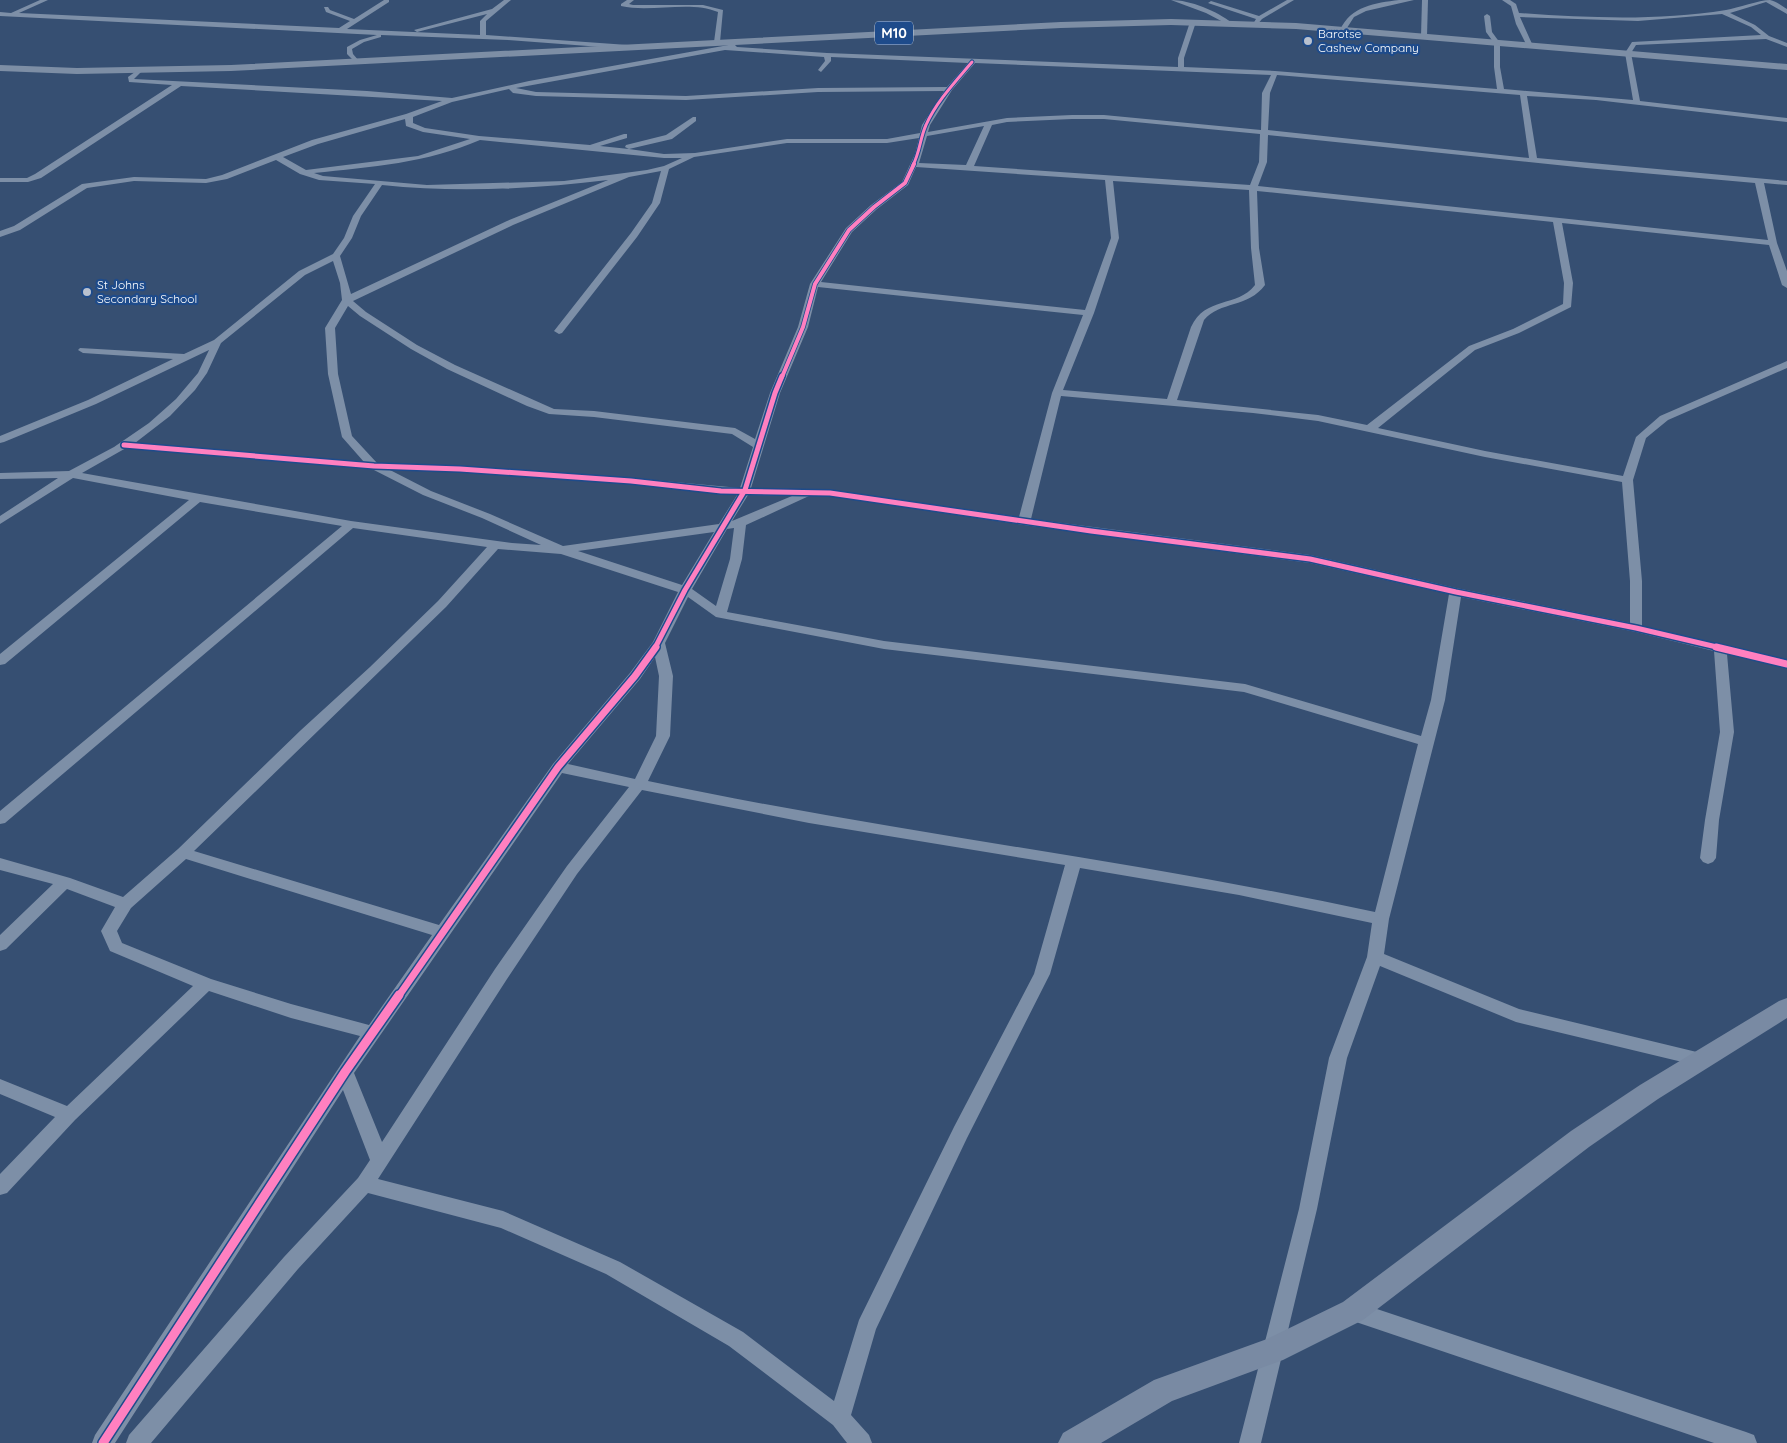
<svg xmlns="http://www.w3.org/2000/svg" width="1787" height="1443" font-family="Quicksand,sans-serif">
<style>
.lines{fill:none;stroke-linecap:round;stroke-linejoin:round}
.street{fill:#7d8fa7;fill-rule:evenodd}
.secondary{fill:#798aa3;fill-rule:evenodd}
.primary{fill:#7d8ea5;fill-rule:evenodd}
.cycleway-far4-casing{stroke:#1e4b8b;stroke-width:5}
.cycleway-far3-casing{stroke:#1e4b8b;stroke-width:5.5}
.cycleway-far2-casing{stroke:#1e4b8b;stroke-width:8}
.cycleway-far1-casing{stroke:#1e4b8b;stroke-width:10}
.cycleway-casing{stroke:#1e4b8b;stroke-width:12}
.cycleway-far4{stroke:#ff80c0;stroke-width:3}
.cycleway-far3{stroke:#ff80c0;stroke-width:4}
.cycleway-far2{stroke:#ff80c0;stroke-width:5}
.cycleway-far1{stroke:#ff80c0;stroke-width:7}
.cycleway{stroke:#ff80c0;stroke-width:9}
.poi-dot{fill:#b9c1ce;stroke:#1e4b8b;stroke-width:2}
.labels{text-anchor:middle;stroke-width:4.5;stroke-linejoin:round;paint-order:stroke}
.far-poi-label{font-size:12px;fill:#fff;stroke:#1e4b8b;text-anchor:start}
.shield{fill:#1e4b8b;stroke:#bcc9dc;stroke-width:1}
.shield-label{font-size:14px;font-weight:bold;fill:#fff}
</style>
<rect width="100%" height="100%" fill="#364f72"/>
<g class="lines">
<g class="street">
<path d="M40,0H48L19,13L339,28L350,21L326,12L324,7H328L330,10L354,19L384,0H389V2L347,29L480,35V21L487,14L417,32L414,30L492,9L504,0H511L486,21V35L628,45L631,47L628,49L508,40L381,35V37L364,42L352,49L353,54L359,61L356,63L347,54V47L360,40L377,35L0,16V12L11,13Z"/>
<path d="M627,0H634L629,4L633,5H703L723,10L720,42L717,44L714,42L718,12C690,0 651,13 621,6V4Z"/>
<path d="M1171,0C1190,0 1217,11 1232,23L1227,24L1206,13Z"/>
<path d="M1287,0H1294L1262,19L1256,26L1253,24L1256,19L1208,3L1211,1L1259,16Z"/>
<path d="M1399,0H1414L1366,11L1354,17L1345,31L1340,30C1351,6 1375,3 1399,0Z"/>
<path d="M1422,0H1428L1427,36L1424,38L1421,36Z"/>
<path d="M1502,0H1510L1516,4L1519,13C1588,18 1657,21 1726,10C1738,8 1759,0 1770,0C1776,1 1782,6 1787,9V14L1766,2L1730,13L1755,25L1769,36L1787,43V47L1766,39L1636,45L1631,53L1640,101L1787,118V122L1596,100L1527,96L1537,158L1787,181V185L1764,183L1777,243L1787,271V288L1782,285L1769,245L1562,223L1573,283L1571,307L1519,333L1475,350L1378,428L1485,451L1623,476L1636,437L1660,416L1787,361V368L1668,420L1646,438L1633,480L1642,581V626L1787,660V668L1727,654L1734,732L1719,820L1716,858L1713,862L1708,864L1703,862L1700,858L1705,820L1720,732L1714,651L1636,632L1461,597L1445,700L1389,919L1384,954L1519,1009L1705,1054L1708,1059L1705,1064L1699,1066L1516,1022L1380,966L1347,1058L1317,1209L1261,1443H1239L1299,1209L1329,1058L1367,957L1372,923L1239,895L1080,868L1050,974L967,1138L876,1329L851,1415L869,1435L872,1443H847L833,1425L729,1346L606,1274L501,1228L368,1193L298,1269L151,1443H126L129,1435L284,1257L358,1178L370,1160L343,1090L115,1443H92L95,1435L360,1036L291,1018L209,991L75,1120L7,1193L0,1195V1174L55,1117L0,1094V1079L67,1106L193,986L110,951L101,931L115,907L67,889L6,949L0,951V935L53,884L0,870V858L70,878L123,897L178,849L301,730L370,667L438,601L487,547L353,528L5,823L0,824V811L342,526L200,502L5,664L0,665V654L189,500L73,478L0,524V516L58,478L0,479V473L69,471L114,447L149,423L176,399L198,373L209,350L96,404L4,442L0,443V436L88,400L173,359L83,353L78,350L80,348L184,354L214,340L299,271L333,254L344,238L353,216L375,184L319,180L300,174L276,160L227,179L206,183L134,181L87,188L20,230L0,237V231L14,226L82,184L134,177L206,179L222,175L312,140L406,114L442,101L181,86L41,178L28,182H0V178H27L35,174L172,85L129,82L128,77L139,69L142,71L134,79L367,91L452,98L529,81L734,44L737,47L827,53L1178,67V58L1190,22L1193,20L1196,22L1184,58V67L1275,71L1497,89L1494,67V43L1486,32L1484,16L1487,14L1490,16L1492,32L1500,43V67L1504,89L1633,100L1625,53L1632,42L1761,35L1751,27L1722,14L1638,21L1520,17L1533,46L1530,48L1527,46L1516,24L1511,6ZM725,50L824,57L825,61L818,70L821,72L831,61V57L968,63L947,87L818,88L686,96L536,92L516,88ZM975,63L1271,75L1262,93L1261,130L1104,115H1072L1007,118L928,132L930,125L952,90ZM1277,75L1520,95L1529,158L1268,130L1270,93ZM509,89L513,93L536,96L686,100L818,92L944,91L922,125L920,133L887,139H787L695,153L664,154L629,149L672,139L696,121V117H693L666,135L626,145L625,147L629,149L600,146L627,138V134H624L590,145L479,136L425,128L413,123V117L452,102ZM405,119L406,126L423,132L470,139L418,156L306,170L283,157L318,144ZM1072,119H1104L1260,134L1259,162L1250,185L974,166L992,125L1007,122ZM984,126L966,165L919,163L927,136ZM1268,135L1586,168L1755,183L1768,240L1258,186L1267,162ZM919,138L915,154L902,182L871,205L846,228L810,284L798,327L770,393L755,439L735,428L594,411L554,409L455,365L417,345L366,312L353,301L513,225L629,177L661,171L652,203L631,233L554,331L559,334L562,333L637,237L660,203L669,169L694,157L787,143H887ZM480,140L664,158H682L664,166L647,170L564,181L427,185L323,176L314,173C371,167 427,163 480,140ZM916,167L1105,180L1111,238L1085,310L821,282L852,232L877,209L908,185ZM608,180L507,221L351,294L340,256L352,238L361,216L382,185C457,193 534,189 608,180ZM1113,181L1249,190L1251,248L1255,285C1237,308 1205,296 1191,327L1167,399L1063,390L1094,313L1119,238ZM1257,191L1553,222L1564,283L1563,304L1513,329L1469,346L1367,425L1318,415L1177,400L1204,320C1220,301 1248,308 1265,285L1259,248ZM333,261L340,283L342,300L325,328L328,374L342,437L364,462L135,443L170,416L195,390L207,373L221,343L305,275ZM818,287L1083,315L1052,393L1019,517L830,490L751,488L780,393L808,327ZM348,306L360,316L411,349L447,369L527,406L549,414L594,417L732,434L753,447L740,488L631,478L460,466L377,463L352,436L338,374L335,328ZM1061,396L1253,413L1318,421L1485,457L1622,482L1630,581V623L1456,588L1310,555L1031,519ZM126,448L372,469L423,495L482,518L541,545L512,543L351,521L82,473ZM390,470L460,472L631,484L737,495L719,524L563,546L490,514L431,491ZM748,495L792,496L732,521ZM809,496H830L1024,525L1310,563L1449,594L1431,700L1421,736L1245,684L884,641L727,612L742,559L746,525ZM734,528L730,559L716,606L692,589L727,529ZM714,532L682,585L578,551ZM498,549L561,554L678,592L653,642L630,673L553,764L439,925L194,851L446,607ZM688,597L716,617L884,649L1244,692L1418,744L1375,912C1134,860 889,832 648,781L670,736L673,676L665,643ZM655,657L659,676L656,736L635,779L568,764L640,679ZM562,773L629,787L567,866L495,969L382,1142L354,1073ZM642,790L809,823L1065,865L1034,974L954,1127L859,1320L834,1401L743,1332L620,1262L503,1211L378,1179L507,979L577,874ZM186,859L432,935L369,1025L291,1004L211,979L122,943L117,931L131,908Z"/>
<path d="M1353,1301L1746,1432L1754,1435L1757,1443H1714L1353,1321L1346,1318L1343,1311L1346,1304Z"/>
</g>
<path class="secondary" d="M1787,998V1018L1658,1099L1589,1147L1363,1320L1283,1360L1172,1401L1101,1443H1058L1063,1433L1154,1380L1267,1339L1343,1302L1571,1131L1640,1085L1779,1001Z"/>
<path class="primary" d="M1171,19L1296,23L1787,64V70L1296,29L1171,25L1061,28L231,71L77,74L0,71V65L77,68L231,65L1061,22Z"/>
<defs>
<path id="cycleway-far4" d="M913,165C920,152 920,138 926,125C936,102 956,81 972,62"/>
<path id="cycleway-far3" d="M782,377L803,327L815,284L849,230L874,207L905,183L914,164"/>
<g id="cycleway-far2">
<path d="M124,445L374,466L460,469L631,481L721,491L830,493L1091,531L1310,559L1456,592L1636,628L1721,648"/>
<path d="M655,648L685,590L745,490L775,393L782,376"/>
</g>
<g id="cycleway-far1">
<path d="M1716,647L1787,664"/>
<path d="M398,997L558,767L635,676L656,647"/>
</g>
<path id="cycleway" d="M103,1443L345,1072L399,995"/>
</defs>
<use href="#cycleway-far4" class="cycleway-far4-casing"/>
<use href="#cycleway-far3" class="cycleway-far3-casing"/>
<use href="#cycleway-far2" class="cycleway-far2-casing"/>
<use href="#cycleway-far1" class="cycleway-far1-casing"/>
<use href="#cycleway" class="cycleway-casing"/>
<use href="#cycleway-far4" class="cycleway-far4"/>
<use href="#cycleway-far3" class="cycleway-far3"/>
<use href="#cycleway-far2" class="cycleway-far2"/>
<use href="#cycleway-far1" class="cycleway-far1"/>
<use href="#cycleway" class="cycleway"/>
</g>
<g class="poi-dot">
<circle cx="1308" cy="41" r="5"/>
<circle cx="87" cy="292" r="5"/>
</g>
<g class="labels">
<g class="far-poi-label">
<text x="1318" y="38">Barotse<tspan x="1318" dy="14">Cashew Company</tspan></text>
<text x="97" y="289">St Johns<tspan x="97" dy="14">Secondary School</tspan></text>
</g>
<rect class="shield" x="875" y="21.5" width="38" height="23" rx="4"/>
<g class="shield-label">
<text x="894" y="38">M10</text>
</g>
</g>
</svg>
